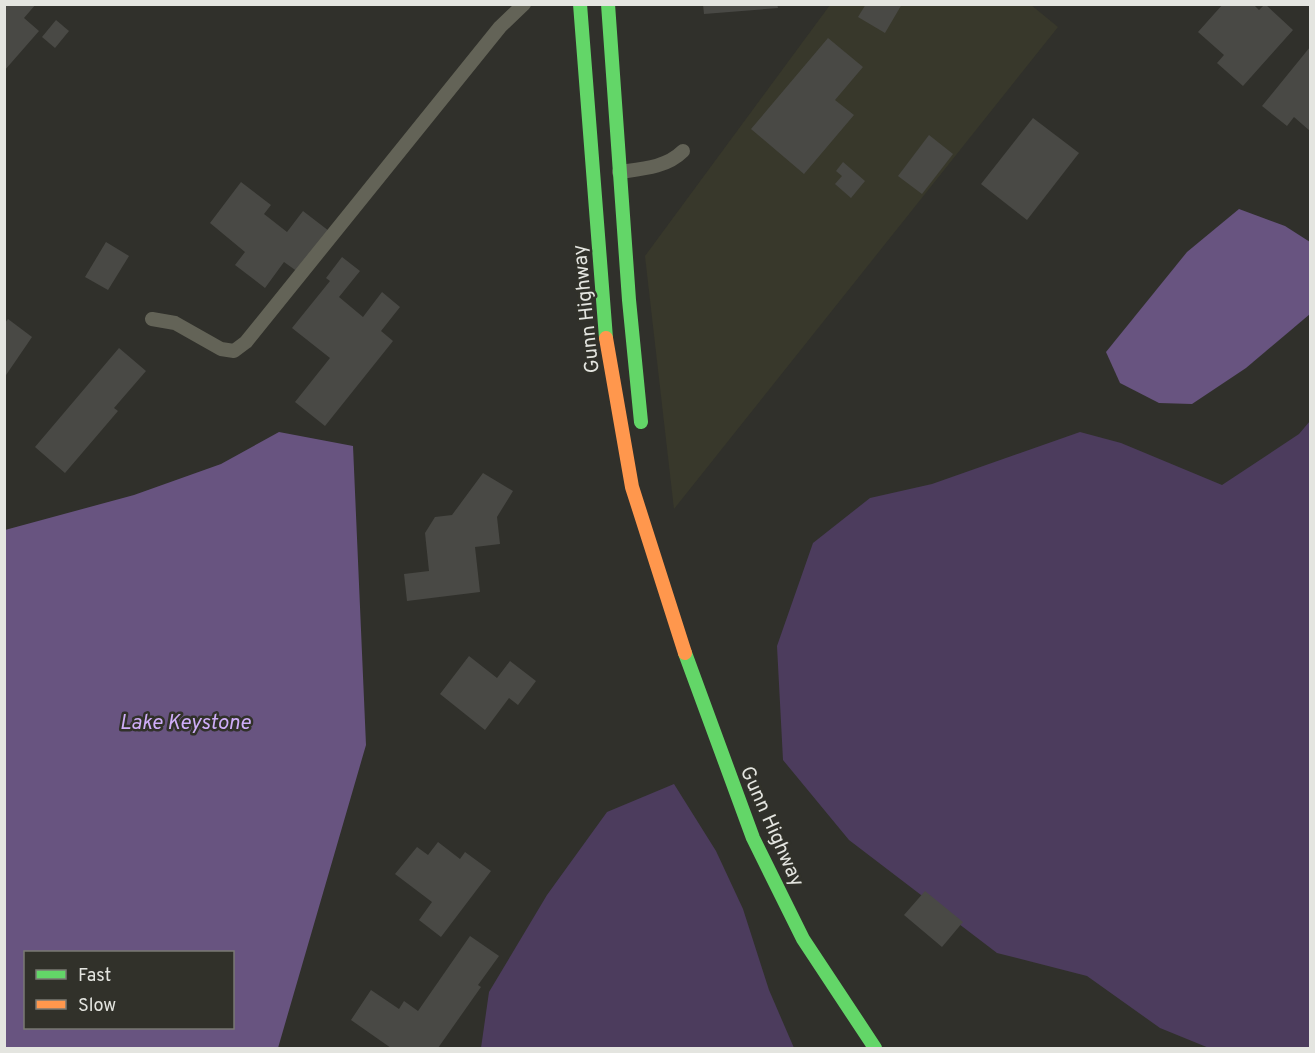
<svg xmlns="http://www.w3.org/2000/svg" width="1315" height="1053" font-family="Overpass,sans-serif">
<style>
.built{fill:#38382b}
.green{fill:#4c3c5d}
.water{fill:#685480;fill-rule:evenodd}
.building{fill:#494945}
.lines{fill:none;stroke-linecap:round;stroke-linejoin:round}
.lane{stroke:#636357;stroke-width:14}
.fast{stroke:#63d668;stroke-width:14}
.slow{stroke:#ff974d;stroke-width:14}
.labels{text-anchor:middle;stroke-width:5;stroke-linejoin:round;paint-order:stroke}
.street-label{font-size:20px;fill:#e4e5e0;stroke:#31312a}
.water-label{font-size:21px;font-style:italic;fill:#ceadf7;stroke:#31312a}
</style>
<rect width="100%" height="100%" fill="#30302b"/>
<path class="built" d="M830,5H1031L1058,27L674,509L645,256Z"/>
<g class="green">
<path d="M1310,421V1048H1209L1160,1028L1087,976L997,953L849,840L783,760L777,646L813,543L870,498L932,484L1080,432L1121,443L1222,485L1299,434Z"/>
<path d="M674,784L716,851L743,909L769,990L794,1048H481L489,992L547,895L607,812Z"/>
</g>
<g class="water">
<path d="M1239,209L1285,226L1310,242V314L1246,368L1192,404L1159,403L1120,383L1106,352L1187,252Z"/>
<path d="M279,432L353,446L366,745L278,1048H5V530L134,495L221,464ZM26,952H232V1028H26Z"/>
</g>
<g class="building">
<path d="M4,4H36L24,18L39,31L4,71Z"/>
<path d="M703,4H777L778,8L704,14Z"/>
<path d="M866,4H902L885,33L858,17Z"/>
<path d="M1223,4H1253L1259,10L1265,4L1293,30L1243,86L1217,63L1224,55L1198,32Z"/>
<path d="M56,20L69,31L55,48L42,37Z"/>
<path d="M828,38L863,67L835,100L854,115L804,174L751,129Z"/>
<path d="M1310,47V131L1294,117L1287,126L1262,106Z"/>
<path d="M1033,118L1079,153L1027,220L981,184Z"/>
<path d="M929,135L953,154L922,194L898,176Z"/>
<path d="M843,162L865,181L851,198L835,184L842,176L836,171Z"/>
<path d="M241,182L271,205L264,214L287,232L303,211L329,231L298,272L284,262L265,288L235,265L245,252L210,223Z"/>
<path d="M106,242L129,256L108,290L85,277Z"/>
<path d="M342,257L360,271L339,297L363,317L382,292L400,307L381,331L393,341L325,426L295,402L330,358L292,328L330,281L326,278Z"/>
<path d="M8,319L32,337L4,378V324Z"/>
<path d="M119,348L146,371L114,408L118,411L65,473L35,447Z"/>
<path d="M483,473L513,491L497,517L500,544L475,547L480,592L407,601L404,574L429,571L425,533L435,517L452,515Z"/>
<path d="M469,656L497,678L510,661L536,681L518,705L509,698L485,730L440,694Z"/>
<path d="M438,842L460,859L465,852L491,871L441,937L419,920L432,902L395,874L417,847L428,855Z"/>
<path d="M925,891L963,922L942,947L904,915Z"/>
<path d="M470,936L499,956L478,985L481,987L438,1048H391L351,1020L371,990L399,1009L404,1001L418,1011Z"/>
</g>
<g class="lines">
<g class="lane">
<path d="M619,172C641,169 666,168 683,151"/>
<path d="M152,319L175,323L221,349L234,351L246,342L500,27L524,4"/>
</g>
<g class="fast">
<path d="M580,4L606,338"/>
<path d="M608,4L629,300L641,422"/>
<path d="M685,653L753,838L803,939L875,1048"/>
</g>
<path class="slow" d="M606,338L632,487L685,653"/>
</g>
<g class="labels">
<g class="street-label">
<text transform="translate(585 309) rotate(-96)" y="7">Gunn Highway</text>
<text transform="translate(773 826) rotate(66)" y="7">Gunn Highway</text>
</g>
<g class="water-label">
<text x="185" y="729">Lake Keystone</text>
</g>
</g>
<rect width="1315" height="1053" fill="none" stroke="#e4e5e0" stroke-width="12"/>
<rect x="24" y="951" width="210" height="78" fill="#31312a" stroke="#797973" stroke-width="1.5"/>
<rect x="36" y="970" width="30" height="9" fill="#63d668" stroke="#797973" stroke-width="1.5"/>
<text x="78" y="981" font-size="18" fill="#e4e5e0">Fast</text>
<rect x="36" y="1000" width="30" height="9" fill="#ff974d" stroke="#797973" stroke-width="1.5"/>
<text x="78" y="1011" font-size="18" fill="#e4e5e0">Slow</text>
</svg>
